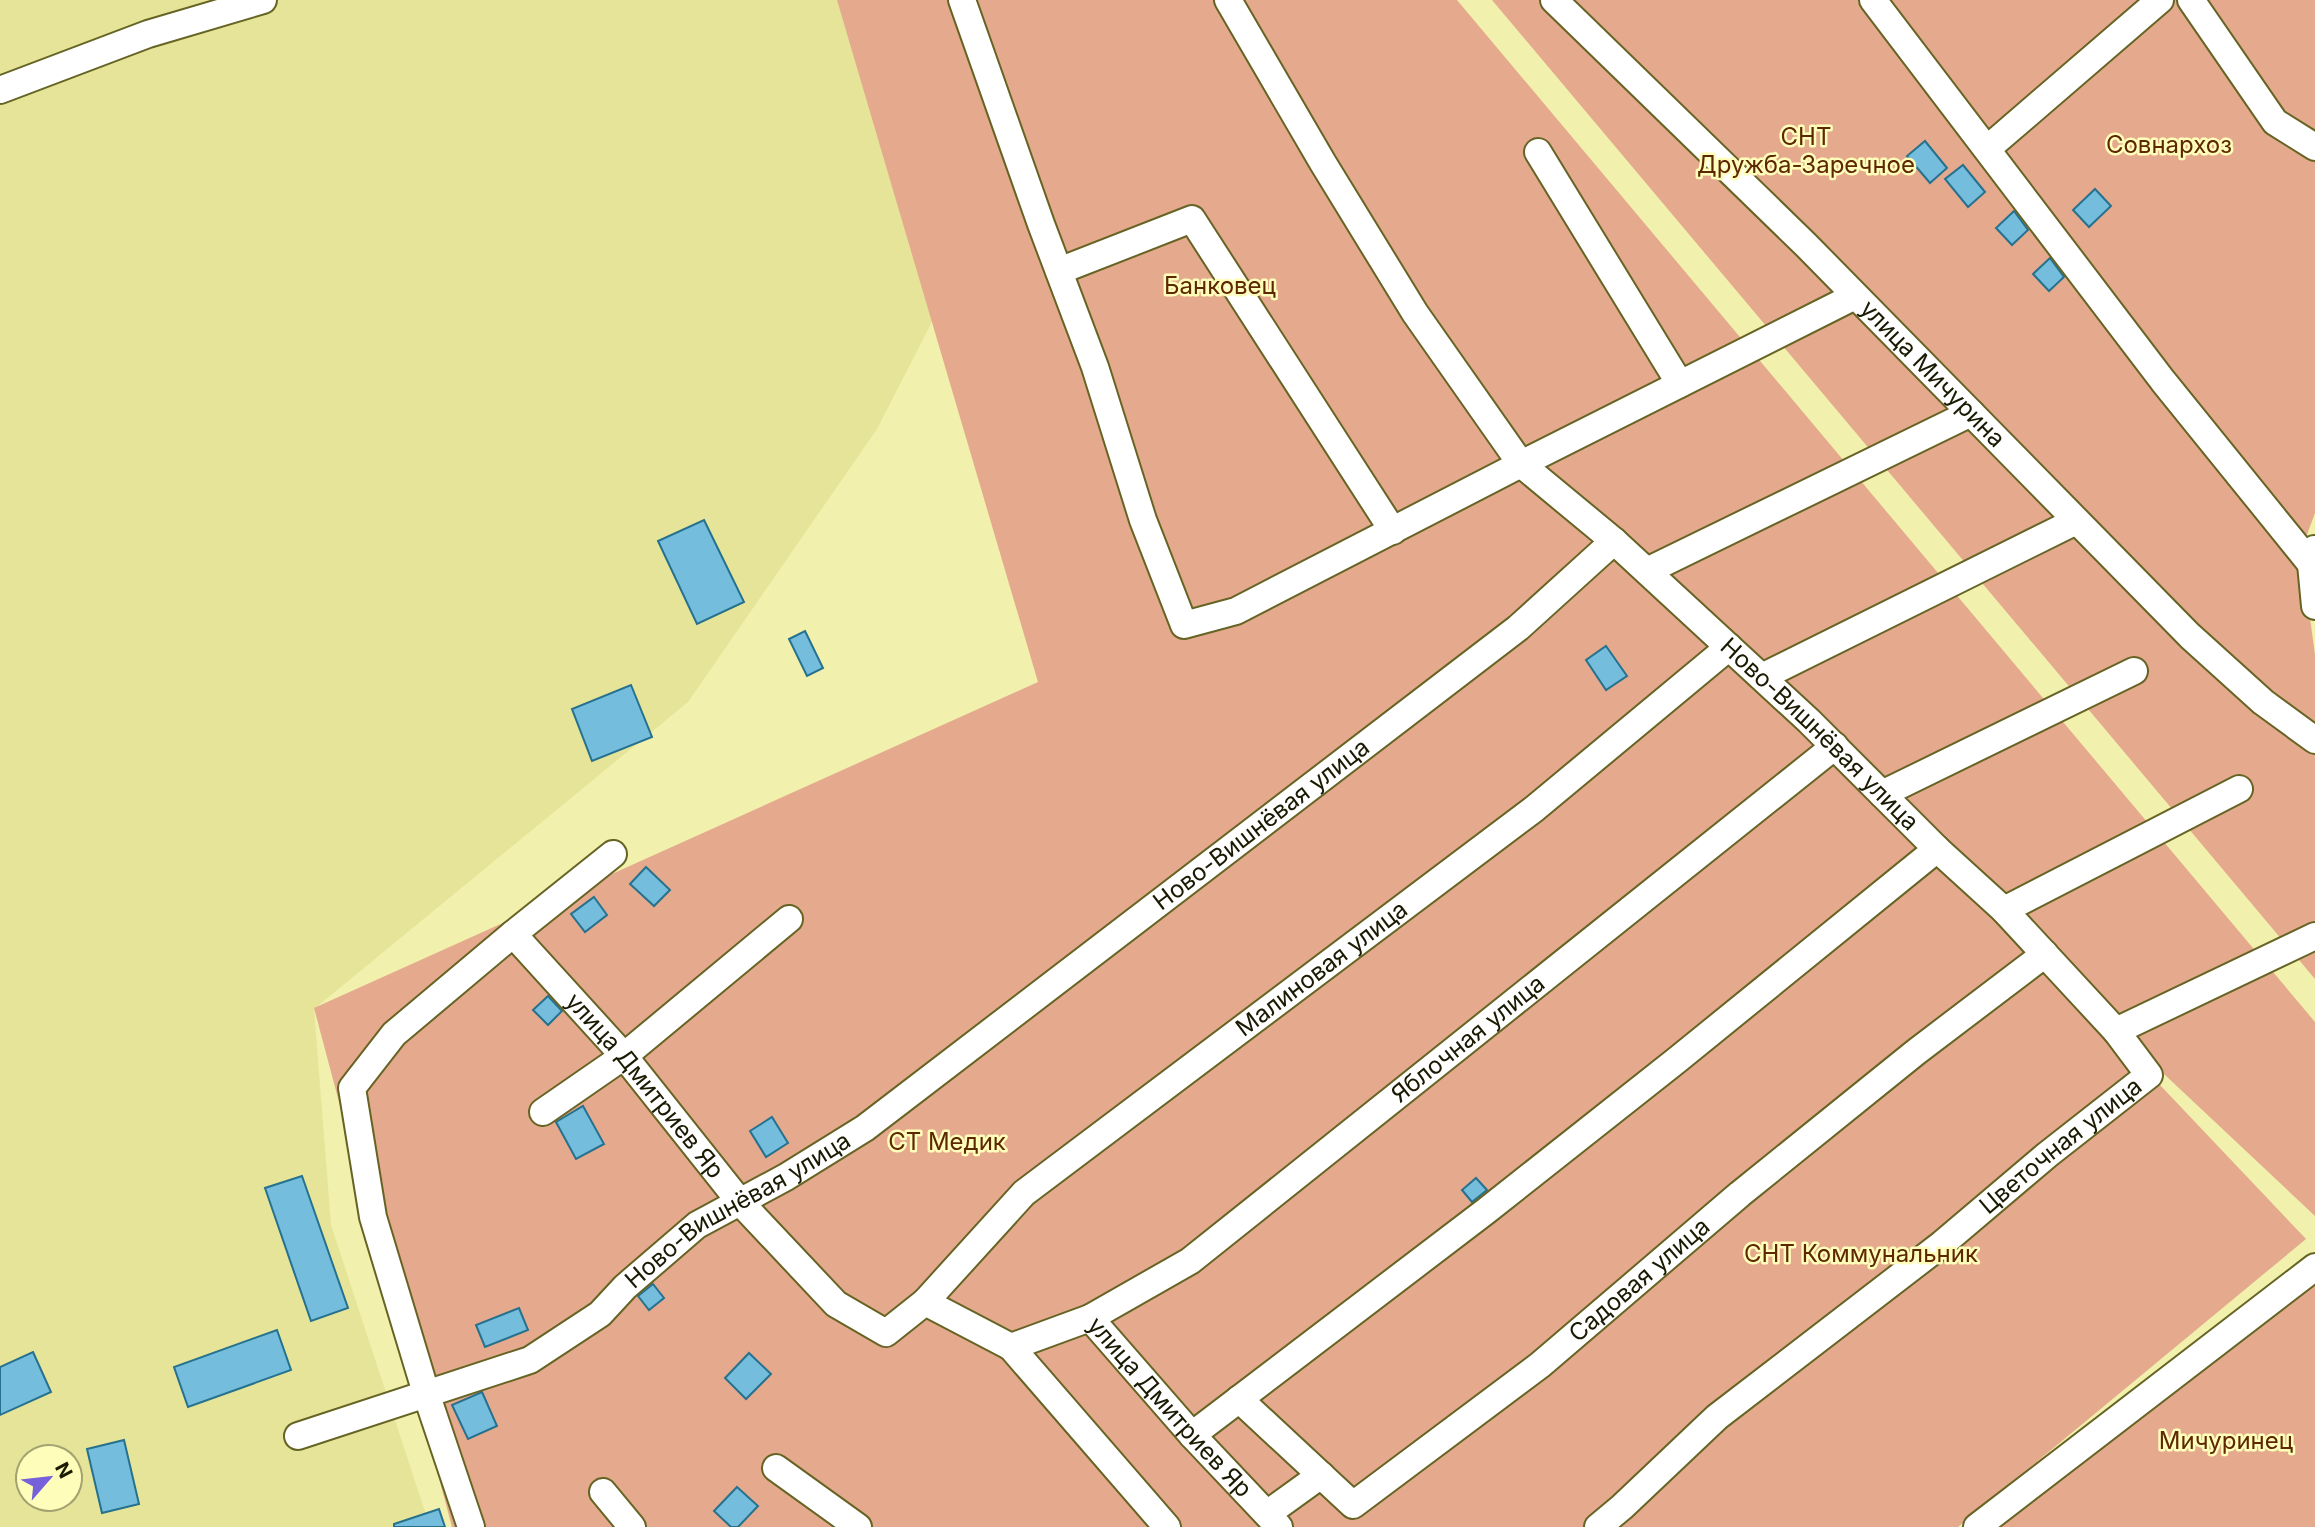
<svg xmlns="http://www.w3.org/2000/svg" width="2315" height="1527" font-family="Inter,sans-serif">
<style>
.built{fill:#e5e499;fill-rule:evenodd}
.green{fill:#e5aa8d}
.building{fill:#75bddc;stroke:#25718e;stroke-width:2}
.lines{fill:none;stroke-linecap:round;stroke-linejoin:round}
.minor-casing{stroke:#666424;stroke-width:30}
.minor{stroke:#fff;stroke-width:26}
.labels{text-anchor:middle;stroke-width:5;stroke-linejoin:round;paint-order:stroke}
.park-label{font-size:24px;fill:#5e2703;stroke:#fefdba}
.street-label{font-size:24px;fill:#1a1901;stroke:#fefdba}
</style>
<rect width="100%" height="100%" fill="#f1f0ad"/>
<path class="built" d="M0,0H924L1001,187L877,429L688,702L314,1009L331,1225L430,1527H0ZM28,1457H70V1499H28Z"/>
<g class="green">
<path d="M837,0H1457L2315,1022V1216L2032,950L2306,1239L1958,1527H452L314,1008L1038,682Z"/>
<path d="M1492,0H2315V513L2301,551L2315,655V979Z"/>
<path d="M2315,1261V1527H1977Z"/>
</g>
<g class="building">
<path d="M1925,141L1947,168L1930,183L1907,156Z"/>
<path d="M1963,165L1985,192L1968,207L1945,179Z"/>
<path d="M2095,189L2111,206L2089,227L2073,210Z"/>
<path d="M2014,211L2028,230L2012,245L1996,228Z"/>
<path d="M2050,258L2064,277L2049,291L2033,274Z"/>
<path d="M704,520L744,602L697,624L658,541Z"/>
<path d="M805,631L823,668L807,676L789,639Z"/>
<path d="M1606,646L1627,676L1606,690L1586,660Z"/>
<path d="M631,685L652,737L592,761L572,709Z"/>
<path d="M646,867L670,890L654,906L630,884Z"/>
<path d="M594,897L607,915L585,932L571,914Z"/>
<path d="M548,996L562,1011L548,1025L533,1010Z"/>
<path d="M583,1106L604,1144L576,1159L556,1122Z"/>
<path d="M772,1117L788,1143L766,1157L750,1131Z"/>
<path d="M302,1176L348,1308L311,1321L265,1188Z"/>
<path d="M1476,1178L1487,1190L1472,1202L1462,1190Z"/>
<path d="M653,1284L664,1298L649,1310L638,1296Z"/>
<path d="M519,1308L528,1330L485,1347L476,1325Z"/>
<path d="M277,1330L291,1370L188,1407L174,1367Z"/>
<path d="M33,1352L51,1392L0,1415V1367Z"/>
<path d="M749,1353L771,1374L746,1399L725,1378Z"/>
<path d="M482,1392L497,1426L468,1439L452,1405Z"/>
<path d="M124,1440L139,1504L102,1513L87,1449Z"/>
<path d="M737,1487L758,1506L738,1527H731L714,1511Z"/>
<path d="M439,1509L445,1527H394V1524Z"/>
</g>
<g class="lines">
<defs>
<g id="minor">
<path d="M962,0L1041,224L1095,367L1143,520L1184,625L1236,611L1521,464L1855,296"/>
<path d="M1228,0L1323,163L1415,313L1521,464L1614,541"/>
<path id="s1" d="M1554,0L1806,245L2190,636L2263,702L2315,740"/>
<path d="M1873,0L2163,381L2311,564"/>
<path d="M2191,0L2275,122L2315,147"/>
<path d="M0,90L148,34L263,0"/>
<path d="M1987,149L2160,0"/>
<path d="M1538,152L1680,384"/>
<path d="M1059,271L1192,219L1393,531"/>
<path d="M2314,549L2311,564L2315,606"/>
<path d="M1647,571L1971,413"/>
<path d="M1762,677L2076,521"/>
<path d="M1882,794L2134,671"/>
<path d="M2004,910L2239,789"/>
<path id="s2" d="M513,934L624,1056L740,1202L836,1304L886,1333L925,1302L1011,1347L1090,1318L1192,1435L1279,1527"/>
<path d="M543,1112L624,1056L789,919"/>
<path id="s3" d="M925,1302L1024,1193L1534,809L1729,647"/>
<path id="s4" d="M1090,1318L1190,1261L1835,746"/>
<path d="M1011,1347L1167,1527"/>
<path id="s5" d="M1239,1399L1353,1505L1540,1365L1740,1194L1916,1052L2045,954"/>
<path d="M1192,1435L1486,1211L1677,1060L1937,849"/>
<path id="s6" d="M298,1436L530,1360L600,1314L625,1287L697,1225L786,1177L865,1128L1518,628L1614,541L1809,721L1937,849L2004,910L2116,1031"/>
<path d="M776,1468L858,1527"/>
<path d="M603,1492L632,1527"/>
<path d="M1267,1514L1321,1475"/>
<path d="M471,1527L426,1393L373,1217L352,1088L394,1034L513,934L613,854"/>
<path id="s7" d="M1598,1527L1622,1507L1717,1417L1942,1244L2047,1155L2149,1075L2116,1031L2315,936"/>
<path d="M1977,1527L2315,1267"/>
</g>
</defs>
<use href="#minor" class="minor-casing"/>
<use href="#minor" class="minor"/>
</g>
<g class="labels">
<g class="park-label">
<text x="1806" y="145">СНТ<tspan x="1806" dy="28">Дружба-Заречное</tspan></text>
<text x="2169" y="153">Совнархоз</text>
<text x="1220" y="294">Банковец</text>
<text x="947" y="1150">СТ Медик</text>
<text x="1861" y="1262">СНТ Коммунальник</text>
<text x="2226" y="1449">Мичуринец</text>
</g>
<g class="street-label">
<text dy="8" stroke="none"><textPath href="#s1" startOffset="532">улица Мичурина</textPath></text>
<text dy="8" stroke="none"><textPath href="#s6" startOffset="1888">Ново-Вишнёвая улица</textPath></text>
<text dy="8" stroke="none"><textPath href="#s6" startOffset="1153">Ново-Вишнёвая улица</textPath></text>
<text dy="8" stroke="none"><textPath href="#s3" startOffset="520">Малиновая улица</textPath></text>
<text dy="8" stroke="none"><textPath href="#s4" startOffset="471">Яблочная улица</textPath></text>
<text dy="8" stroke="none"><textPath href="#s2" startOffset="201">улица Дмитриев Яр</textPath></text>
<text dy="8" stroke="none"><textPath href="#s7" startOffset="600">Цветочная улица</textPath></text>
<text dy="8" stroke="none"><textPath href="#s6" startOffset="502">Ново-Вишнёвая улица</textPath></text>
<text dy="8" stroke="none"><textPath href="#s5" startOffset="520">Садовая улица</textPath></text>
<text dy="8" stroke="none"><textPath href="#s2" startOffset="900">улица Дмитриев Яр</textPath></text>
</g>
</g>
<g transform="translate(49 1478) rotate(62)"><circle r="33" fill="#fefdba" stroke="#a3a270" stroke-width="2"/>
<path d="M0-5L12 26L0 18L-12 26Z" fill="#7661db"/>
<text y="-10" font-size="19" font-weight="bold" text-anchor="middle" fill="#1a1901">N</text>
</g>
</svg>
